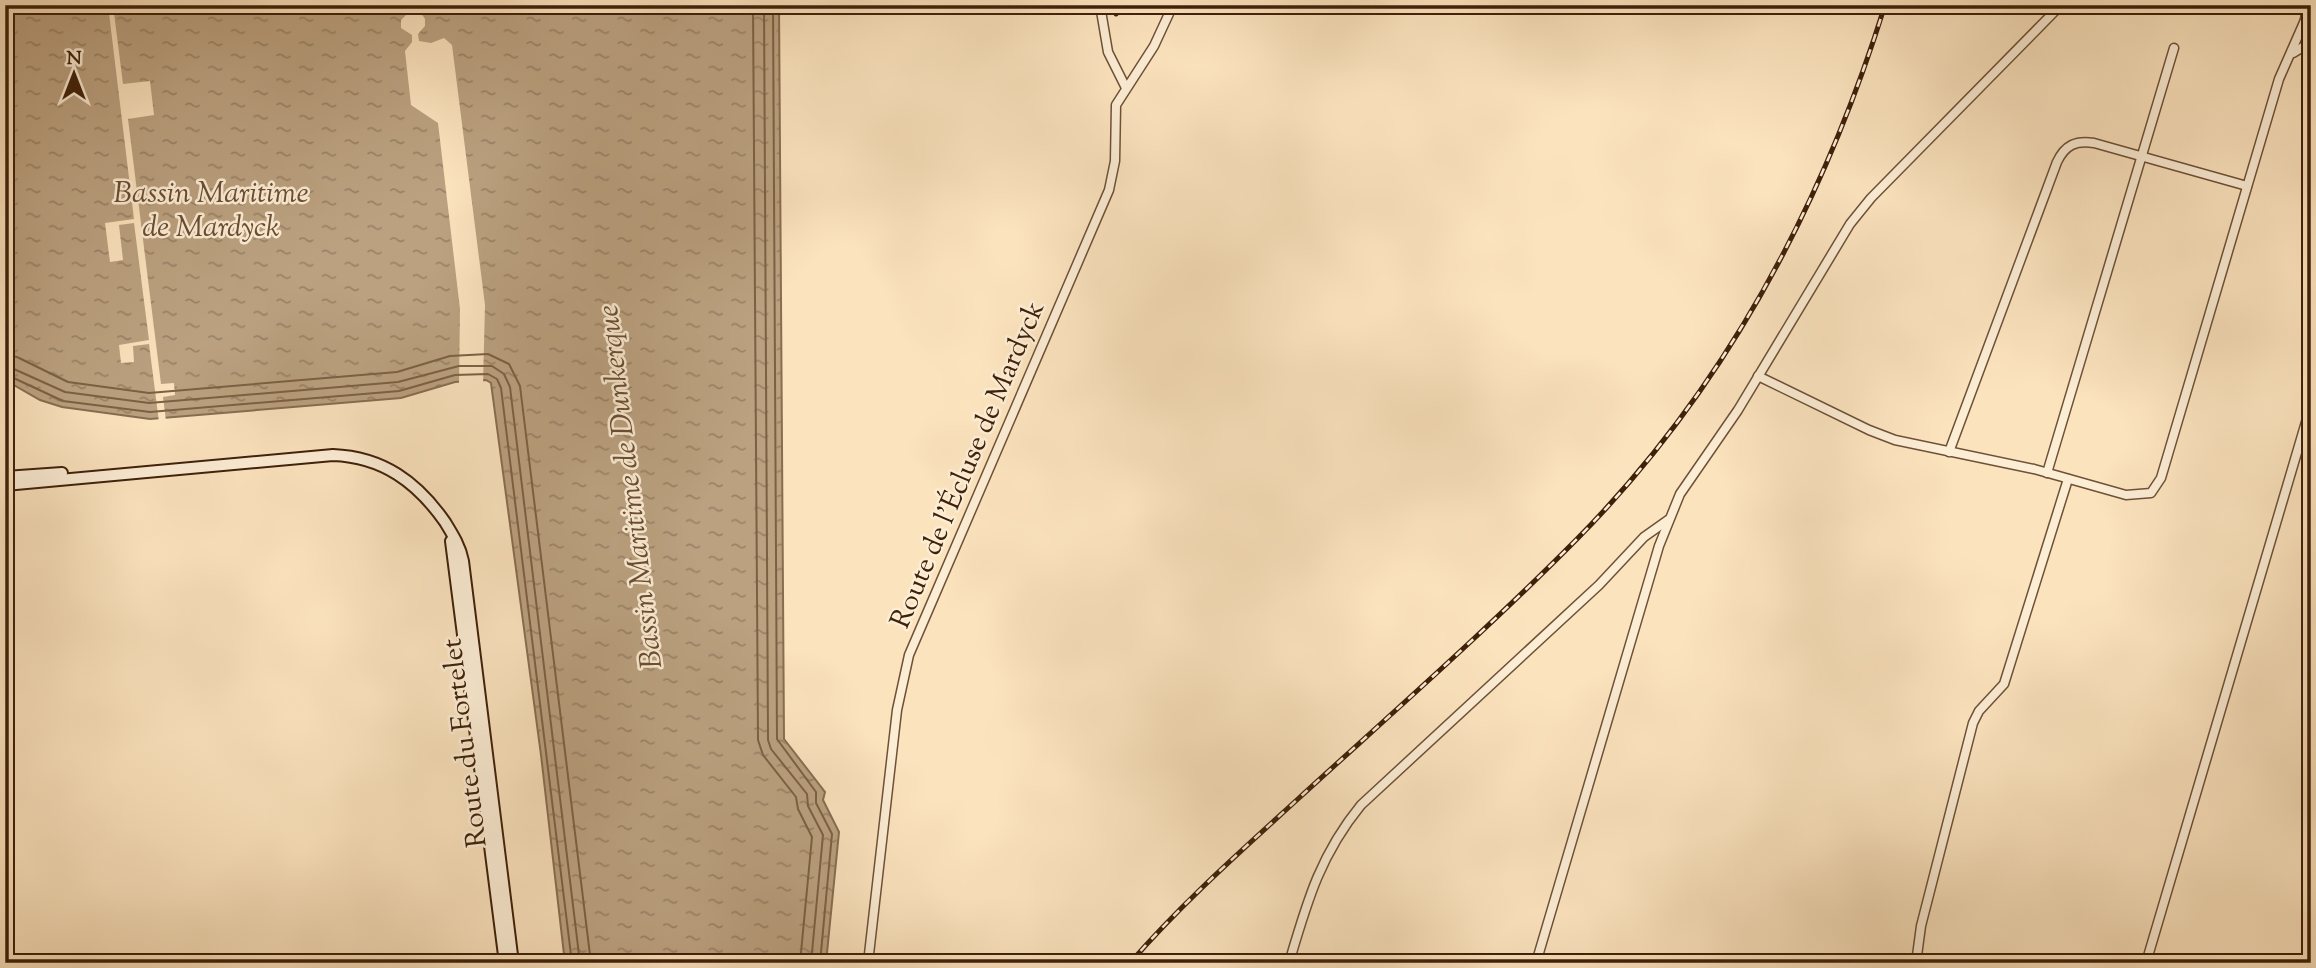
<svg xmlns="http://www.w3.org/2000/svg" width="2316" height="968" font-family="'Sorts Mill Goudy',serif">
<style>
.water{fill:url(#water-ripples);stroke:#896d50;stroke-width:2}
.pier{fill:#fbe3be}
.lines{fill:none;stroke-linecap:round;stroke-linejoin:round}
.shore{stroke:#7d6044;stroke-width:2}
.street-casing{stroke:#6e5136;stroke-width:11}
.secondary-casing{stroke:#3f2009;stroke-width:14}
.street{stroke:#fcedd5;stroke-width:8}
.secondary{stroke:#fcedd5;stroke-width:10}
.rail-casing{stroke:#3f2009;stroke-width:5}
.rail{stroke:#fcedd5;stroke-width:2.5;stroke-dasharray:8;stroke-linecap:butt}
.labels{text-anchor:middle;stroke-width:5;stroke-linejoin:round;paint-order:stroke}
.street-label{font-size:28px;fill:#3f2009;stroke:#fcedd5}
.water-label{font-size:30px;font-style:italic;fill:#6a4d33;stroke:#fcedd5}
</style>
<defs>
<pattern id="water-ripples" width="26" height="14" patternUnits="userSpaceOnUse" patternTransform="scale(1.75)"><rect width="26" height="14" fill="#bba180"/><path d="M2 4q2-2 4 0t4 0M15 11q2-2 4 0t4 0" fill="none" stroke="#998367"/></pattern>
</defs>
<rect width="100%" height="100%" fill="#fbe3be"/>
<filter id="stains"><feTurbulence type="fractalNoise" baseFrequency=".00286" numOctaves="4"/><feColorMatrix values="0 0 0 0 .2 0 0 0 0 .09 0 0 0 0 .02 0 0 0 .5 -.17"/></filter>
<radialGradient id="worn" r=".72"><stop offset=".6" stop-color="#630" stop-opacity="0"/><stop offset="1" stop-color="#630" stop-opacity=".3"/></radialGradient>
<path class="water" d="M5,5H779L784,739L825,792L823,800L839,832L826,963H565L541,755L491,383L486,380L455,382L401,398L150,419L62,407L40,400L5,380Z"/>
<g class="pier">
<path d="M108,5H113L123,84L150,81L154,115L128,119L161,384L174,383L175,395L163,397L166,421L159,422L149,344L133,346L134,362L121,363L119,345L149,340L134,223L119,225L123,260L110,262L105,223L134,219Z"/>
<path d="M410,11L421,13L425,19V26L418,34L419,41L431,43L444,38L452,45L485,305L483,384L459,385L460,309L438,123L411,105L405,51L412,42V35L401,28V20Z"/>
</g>
<g class="lines">
<g class="shore">
<path d="M753,5L758,740L763,755L796,797L798,809L812,837L800,963"/>
<path d="M764,5L768,740L771,749L807,794L808,806L823,835L811,963"/>
<path d="M773,5L777,739L816,792V803L832,834L820,963"/>
<path d="M5,355L17,357L68,382L149,393L397,372L450,356L488,354L509,364L520,386L591,963"/>
<path d="M5,365L65,392L149,403L398,382L459,366H492L504,374L510,387L580,963"/>
<path d="M5,374L63,401L150,412L399,391L455,375L488,374L497,379L501,388L572,963"/>
</g>
<defs>
<g id="street">
<path d="M1100,5L1108,52L1126,88"/>
<path d="M2307,5L2305,20L2311,33"/>
<path d="M2293,53L2311,42"/>
<path d="M1758,376L1869,430L1895,440L2034,469L2126,495L2151,493L2161,478L2279,79L2305,20"/>
<path d="M1949,452L2057,162C2065,145 2076,140 2094,143L2247,186"/>
<path d="M2047,473L2174,48"/>
<path d="M868,963L897,710L909,655L1109,190L1115,161L1116,105L1154,46L1173,5"/>
<path d="M1289,963C1307,902 1320,855 1361,805L1599,585L1644,537L1668,520"/>
<path d="M1536,963L1659,546L1680,494L1738,410L1850,224L1871,198L2061,5"/>
<path d="M1916,963L1921,926L1973,723L1979,711L2004,684L2068,479"/>
<path d="M2146,963L2311,405"/>
</g>
<g id="secondary">
<path d="M5,477L62,473"/>
<path d="M5,485L333,455C383,457 417,482 445,522C453,535 460,546 463,561L513,963"/>
<path d="M451,541L505,963"/>
</g>
</defs>
<use href="#street" class="street-casing"/>
<use href="#secondary" class="secondary-casing"/>
<use href="#street" class="street"/>
<use href="#secondary" class="secondary"/>
<defs>
<g id="rail">
<path d="M1114,5L1116,14"/>
<path d="M1130,963C1182,903 1241,851 1299,798C1392,713 1488,629 1577,539C1724,390 1823,204 1885,5"/>
</g>
</defs>
<use href="#rail" class="rail-casing"/>
<use href="#rail" class="rail"/>
</g>
<g class="labels">
<g class="street-label">
<text transform="translate(966 464) rotate(-67)" y="10">Route de l'Écluse de Mardyck</text>
<text transform="translate(463 743) rotate(-97)" y="10">Route du Fortelet</text>
</g>
<g class="water-label">
<text x="211" y="202">Bassin Maritime<tspan x="211" dy="34">de Mardyck</tspan></text>
<text transform="translate(629 487) rotate(-97)" y="10">Bassin Maritime de Dunkerque</text>
</g>
</g>
<rect width="2316" height="968" fill="none" stroke="#fbe3be" stroke-width="28"/>
<rect x="7" y="7" width="2302" height="954" fill="none" stroke="#3f2009" stroke-width="3.5"/>
<rect x="14" y="14" width="2288" height="940" fill="none" stroke="#3f2009" stroke-width="2"/>
<g transform="translate(74 74)" stroke="#fcedd5" stroke-width="5" paint-order="stroke">
<path d="M0-5L12 26L0 18L-12 26Z" fill="#3f2009"/>
<text y="-10" font-size="19" font-weight="bold" text-anchor="middle" fill="#3f2009">N</text>
</g>
<rect width="100%" height="100%" filter="url(#stains)"/>
<rect width="100%" height="100%" fill="url(#worn)"/>
</svg>
